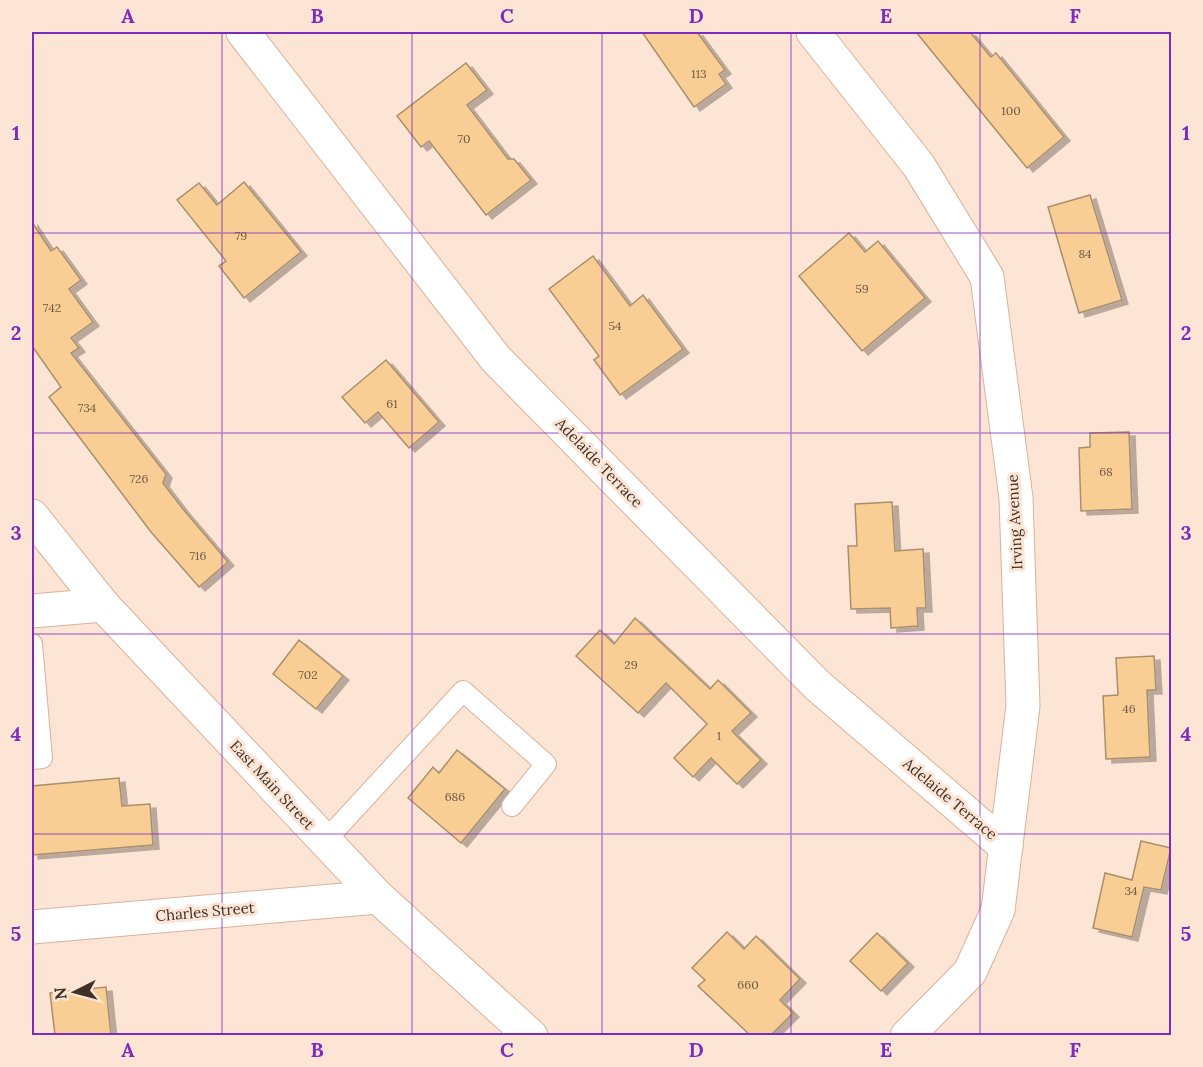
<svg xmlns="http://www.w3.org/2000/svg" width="1203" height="1067" font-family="Lora,serif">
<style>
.building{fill:#f9ce94;stroke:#a98f6e;stroke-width:1.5;filter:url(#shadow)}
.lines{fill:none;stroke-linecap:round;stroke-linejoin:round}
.service-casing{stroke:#d9b29a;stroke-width:22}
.minor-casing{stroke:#d9b29a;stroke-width:35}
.trunk-casing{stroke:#d9b29a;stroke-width:35}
.service{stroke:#fff;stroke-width:20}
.minor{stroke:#fff;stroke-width:33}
.trunk{stroke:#fff;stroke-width:33}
.grid{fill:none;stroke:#7b2cbf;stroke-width:1.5;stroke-opacity:0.55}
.labels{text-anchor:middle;stroke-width:6;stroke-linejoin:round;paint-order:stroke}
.number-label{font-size:12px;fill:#6e5842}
.street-label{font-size:15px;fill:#403127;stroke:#fde5d5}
.neatline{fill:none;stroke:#7b2cbf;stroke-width:2}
.grid-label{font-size:20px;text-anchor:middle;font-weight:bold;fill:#7b2cbf}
</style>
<defs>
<filter id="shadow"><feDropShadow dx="6" dy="4" stdDeviation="0" flood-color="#0004"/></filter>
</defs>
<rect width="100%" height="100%" fill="#fde5d5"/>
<g class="building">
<path d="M642,32H697L725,70L719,74L726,84L694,107Z"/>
<path d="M916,32H970L991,57L996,53L1064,137L1027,168Z"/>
<path d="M466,63L487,90L467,105L508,159H514L531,180L486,215L429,141L421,147L397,116Z"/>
<path d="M244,182L301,252L244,298L219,266L226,261L177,200L199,183L217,205Z"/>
<path d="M1090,195L1122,300L1079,313L1048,207Z"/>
<path d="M32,222L51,251L57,247L81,280L69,289L93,322L71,338L79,348L71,353L166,474L163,483L183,509L228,562L199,587L151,532L49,397L61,387L32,346Z"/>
<path d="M849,233L865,252L878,241L925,298L862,351L799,276Z"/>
<path d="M593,256L630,306L643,295L683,349L620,395L594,360L599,356L549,289Z"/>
<path d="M386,360L439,422L409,448L378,412L365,423L342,397Z"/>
<path d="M1129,432L1132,509L1081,511L1079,448L1090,447V433Z"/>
<path d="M892,502L895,551L923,549L926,608H917L918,626L891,628L890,608L851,609L848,546H857L855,504Z"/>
<path d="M635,618L710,689L718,680L751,713L732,731L761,760L737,784L711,758L693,777L674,758L707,724L666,683L638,713L576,656L600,630L614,644Z"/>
<path d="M299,640L343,676L316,709L273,674Z"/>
<path d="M1154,656L1156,690H1147L1150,757L1106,759L1103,696L1118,695L1116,658Z"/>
<path d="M457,750L505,789L461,843L408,798L433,767L439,773Z"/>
<path d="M119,778L122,806L150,804L153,845L32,855V786Z"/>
<path d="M1141,841L1171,848L1161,890L1144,887L1132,937L1093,928L1105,873L1132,880Z"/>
<path d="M727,932L744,949L756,936L800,979L780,1000L793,1013L771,1035H750L698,986L705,980L692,968Z"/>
<path d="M877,933L908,963L881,991L850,961Z"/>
<path d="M106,987L111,1035H55L50,993Z"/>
</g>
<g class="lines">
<defs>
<g id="service">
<path d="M32,644L42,758L32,759"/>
<path d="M325,841L463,691L546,764L512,806"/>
</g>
<g id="minor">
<path d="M243,32L496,359L817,685L1006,847"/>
<path d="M813,32L919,166L987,277L1016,498L1023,706L998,910L970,972L907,1036"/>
<path d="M32,611L103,605"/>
<path d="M32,927L378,897"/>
</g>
<path id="trunk" d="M32,516L103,605L378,897L531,1036"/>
</defs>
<use href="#service" class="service-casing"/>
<use href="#minor" class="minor-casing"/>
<use href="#trunk" class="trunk-casing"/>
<use href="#service" class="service"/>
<use href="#minor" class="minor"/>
<use href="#trunk" class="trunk"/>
</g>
<path class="grid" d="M222,32V1036M412,32V1036M602,32V1036M791,32V1036M980,32V1036M32,233H1172M32,433H1172M32,634H1172M32,834H1172"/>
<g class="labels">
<g class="number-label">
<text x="699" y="78">113</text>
<text x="1011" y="115">100</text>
<text x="464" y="143">70</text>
<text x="241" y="240">79</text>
<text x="1085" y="258">84</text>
<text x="862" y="293">59</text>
<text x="52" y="312">742</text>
<text x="615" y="330">54</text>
<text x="392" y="408">61</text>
<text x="87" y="412">734</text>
<text x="1106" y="476">68</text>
<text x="139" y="483">726</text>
<text x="198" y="560">716</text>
<text x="631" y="669">29</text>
<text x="308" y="679">702</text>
<text x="1129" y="713">46</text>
<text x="719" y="740">1</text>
<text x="455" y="801">686</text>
<text x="1131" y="895">34</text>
<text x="748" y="989">660</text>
</g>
<g class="street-label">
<text transform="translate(599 463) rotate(46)" y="5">Adelaide Terrace</text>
<text transform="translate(1015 522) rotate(-93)" y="5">Irving Avenue</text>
<text transform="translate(272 785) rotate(47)" y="5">East Main Street</text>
<text transform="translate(950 799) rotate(40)" y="5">Adelaide Terrace</text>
<text transform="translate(205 912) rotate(-5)" y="5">Charles Street</text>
</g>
</g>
<rect width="1203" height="1067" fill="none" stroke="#fde5d5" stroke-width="66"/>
<g transform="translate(75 992) rotate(264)" stroke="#fde5d5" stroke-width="4.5" paint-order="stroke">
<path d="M0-4.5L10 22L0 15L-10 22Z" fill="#403127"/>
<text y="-9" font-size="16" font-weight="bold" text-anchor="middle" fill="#403127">N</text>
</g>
<rect x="33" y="33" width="1137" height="1001" class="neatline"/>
<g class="grid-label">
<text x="128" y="23">A</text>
<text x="317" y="23">B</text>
<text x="507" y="23">C</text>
<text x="696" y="23">D</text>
<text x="886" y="23">E</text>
<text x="1075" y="23">F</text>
<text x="16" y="140">1</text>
<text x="1186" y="140">1</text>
<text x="16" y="340">2</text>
<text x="1186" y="340">2</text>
<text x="16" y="540">3</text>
<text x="1186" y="540">3</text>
<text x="16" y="741">4</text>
<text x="1186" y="741">4</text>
<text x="16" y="941">5</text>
<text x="1186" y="941">5</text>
<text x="128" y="1057">A</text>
<text x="317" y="1057">B</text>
<text x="507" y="1057">C</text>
<text x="696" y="1057">D</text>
<text x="886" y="1057">E</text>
<text x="1075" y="1057">F</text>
</g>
</svg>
